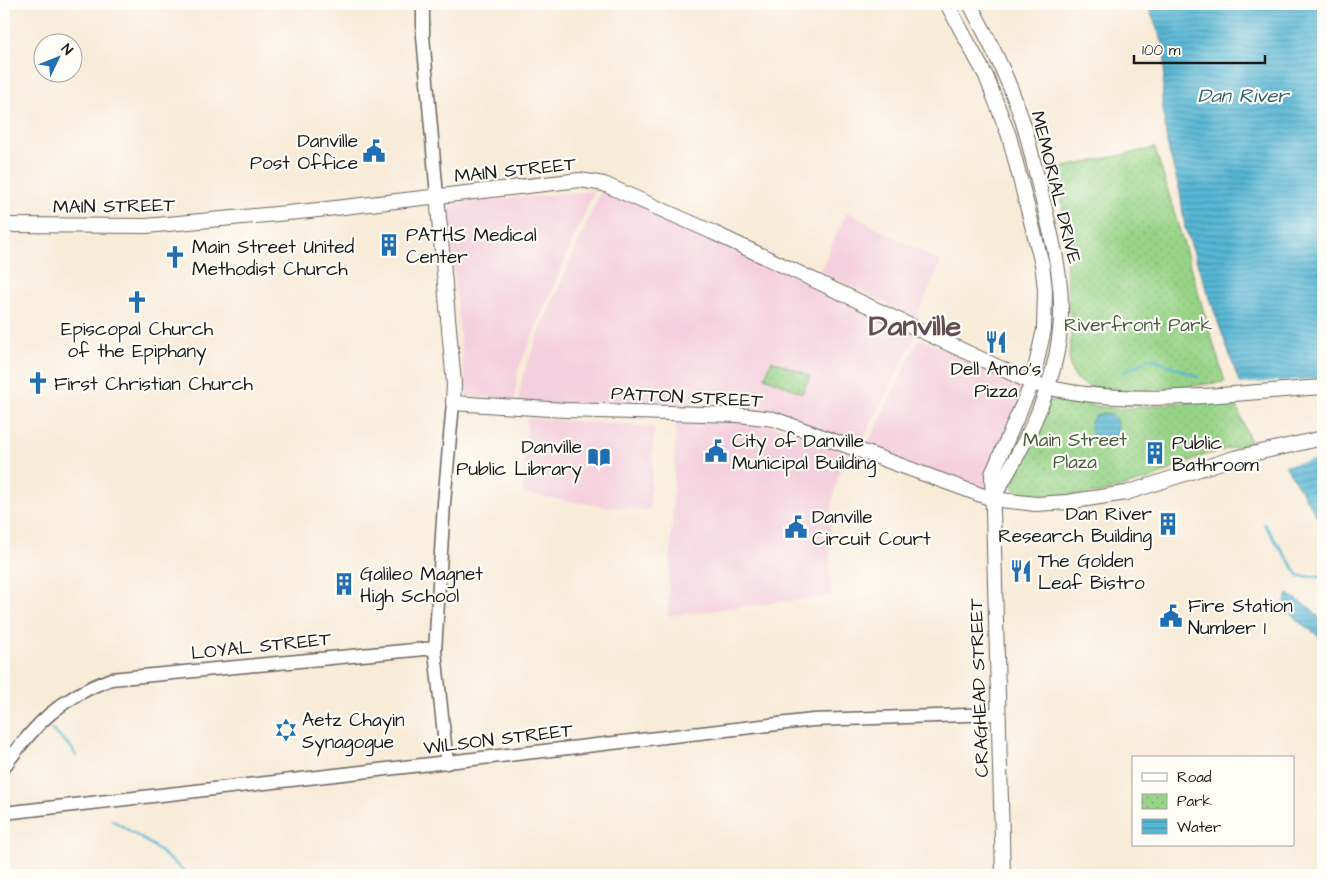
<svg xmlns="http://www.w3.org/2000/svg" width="1327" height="879" font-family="'Architects Daughter',sans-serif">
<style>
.built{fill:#f4cfdd}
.park{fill:url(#park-dots);stroke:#5a7852}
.water{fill:url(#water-rules);stroke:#396978}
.pier{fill:#f8ebd8}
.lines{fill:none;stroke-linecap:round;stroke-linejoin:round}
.stream{stroke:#56b6d4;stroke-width:2.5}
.tertiary-casing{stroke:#69645e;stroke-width:15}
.secondary-casing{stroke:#69645e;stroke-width:16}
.tertiary{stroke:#fff;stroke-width:12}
.secondary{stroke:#fff;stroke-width:14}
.labels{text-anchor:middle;stroke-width:4.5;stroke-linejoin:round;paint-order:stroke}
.poi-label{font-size:19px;fill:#1c1c1c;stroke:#fdfcf7;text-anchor:start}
.street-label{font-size:19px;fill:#1c1c1c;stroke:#fdfcf7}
.park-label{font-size:19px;fill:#475c41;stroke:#fdfcf7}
.water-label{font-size:20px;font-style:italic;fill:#36616f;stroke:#fdfcf7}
.town-label{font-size:29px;font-weight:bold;fill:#644d56;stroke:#fdfcf7}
</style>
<defs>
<pattern id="park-dots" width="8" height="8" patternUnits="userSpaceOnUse" patternTransform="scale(1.25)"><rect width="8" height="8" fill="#98d387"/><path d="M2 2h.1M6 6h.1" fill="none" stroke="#82b574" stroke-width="1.8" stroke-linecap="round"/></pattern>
<pattern id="water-rules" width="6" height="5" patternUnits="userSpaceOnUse" patternTransform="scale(1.25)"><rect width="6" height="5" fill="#56b6d4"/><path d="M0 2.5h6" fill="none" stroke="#4693ab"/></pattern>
</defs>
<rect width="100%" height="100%" fill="#fdfcf7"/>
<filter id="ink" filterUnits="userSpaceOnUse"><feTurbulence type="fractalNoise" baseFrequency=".02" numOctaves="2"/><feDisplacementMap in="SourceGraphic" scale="10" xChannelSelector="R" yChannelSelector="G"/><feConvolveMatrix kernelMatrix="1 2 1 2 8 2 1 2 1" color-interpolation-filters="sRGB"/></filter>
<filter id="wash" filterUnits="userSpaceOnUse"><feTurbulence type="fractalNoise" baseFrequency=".0096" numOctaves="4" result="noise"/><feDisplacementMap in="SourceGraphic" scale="20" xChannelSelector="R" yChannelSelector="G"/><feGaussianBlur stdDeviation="1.12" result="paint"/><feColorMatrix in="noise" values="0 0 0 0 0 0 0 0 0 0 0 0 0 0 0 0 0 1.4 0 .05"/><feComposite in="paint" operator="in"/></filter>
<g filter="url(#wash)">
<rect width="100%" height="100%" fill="#f8ebd8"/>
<g class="built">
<path d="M604,184L919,330L858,449L775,420L518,406L522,377L543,323Z"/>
<path d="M594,191L518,370L514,399L466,397L447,204Z"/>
<path d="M847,212L941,262L916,318L820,271Z"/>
<path d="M919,338L1027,385L989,493L866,448Z"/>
<path d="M527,418L654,427L650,510L607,507L523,494Z"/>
<path d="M676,419L750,422L771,425L849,453L839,472L833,499L830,533V596L668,616Z"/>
</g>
<g class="park">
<path d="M1155,148L1225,382C1193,385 1104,401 1079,381C1066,370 1069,352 1071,338L1060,168Z"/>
<path d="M772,360L810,376L802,393L765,377Z"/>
<path d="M1233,398L1251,443L1208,454L1149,479L1100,493L1047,497L1021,494L1015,491L1011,485L1048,399L1117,409Z"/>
</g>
<g class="water">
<path d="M1147,4H1323V532L1318,518L1265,433L1250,413L1185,228L1180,192L1167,144L1162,99L1165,61L1164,46Z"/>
<circle cx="1104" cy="427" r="14"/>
<path d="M1288,594L1312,609L1323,622V639L1296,620L1285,601Z"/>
</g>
<path class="pier" d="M1323,378V458L1282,466L1248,415L1237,384Z"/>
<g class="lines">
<g class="stream">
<path d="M1124,372L1151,358L1198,377"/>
<path d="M1264,524L1299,576L1323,577"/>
<path d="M51,729L71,747L76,756"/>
<path d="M112,820L152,845L189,875"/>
</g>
</g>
</g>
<g filter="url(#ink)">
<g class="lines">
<defs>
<g id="tertiary">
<path d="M423,4V36L437,196"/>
<path d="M447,763L435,651L444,503L453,403"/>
<path d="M4,767C35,724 60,698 111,679L435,648"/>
<path d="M4,813L813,720L998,714"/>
</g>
<g id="secondary">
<path d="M947,4L986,76L1009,136L1042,264L1045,289L1044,329L1032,383L992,474L1003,875"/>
<path d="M970,4C992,46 1014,89 1027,136C1033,159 1038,182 1044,205C1055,250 1066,293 1059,339C1051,398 1022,449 993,498"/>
<path d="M437,196L454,384L453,403L565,410L738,415L774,419L992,499L1036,504L1067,502L1126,493L1234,458L1323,438"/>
<path d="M4,225L146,226L309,211L580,180L604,184L712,232L1032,383C1120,410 1232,393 1323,387"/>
</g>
</defs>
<use href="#tertiary" class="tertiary-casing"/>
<use href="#secondary" class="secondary-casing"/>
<use href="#tertiary" class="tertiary"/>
<use href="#secondary" class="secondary"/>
</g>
</g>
<defs>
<symbol id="civic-bare" viewBox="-9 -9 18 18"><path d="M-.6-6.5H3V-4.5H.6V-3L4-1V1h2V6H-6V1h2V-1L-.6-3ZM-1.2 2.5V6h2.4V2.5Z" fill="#1f6fb2" stroke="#fdfcf7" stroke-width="2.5" paint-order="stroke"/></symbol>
<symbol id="building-bare" viewBox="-9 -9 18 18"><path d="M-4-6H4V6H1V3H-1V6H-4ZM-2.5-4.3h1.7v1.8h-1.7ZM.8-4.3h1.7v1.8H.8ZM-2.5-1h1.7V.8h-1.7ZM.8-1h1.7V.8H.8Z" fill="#1f6fb2" stroke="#fdfcf7" stroke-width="2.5" paint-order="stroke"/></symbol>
<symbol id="church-bare" viewBox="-9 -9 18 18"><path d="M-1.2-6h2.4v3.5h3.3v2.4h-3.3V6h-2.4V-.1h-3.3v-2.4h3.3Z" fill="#1f6fb2" stroke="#fdfcf7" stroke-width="2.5" paint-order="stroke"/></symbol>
<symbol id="restaurant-bare" viewBox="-9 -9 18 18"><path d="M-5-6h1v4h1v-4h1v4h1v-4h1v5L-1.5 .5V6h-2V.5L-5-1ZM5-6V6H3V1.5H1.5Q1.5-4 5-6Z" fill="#1f6fb2" stroke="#fdfcf7" stroke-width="2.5" paint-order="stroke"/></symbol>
<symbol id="library-bare" viewBox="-9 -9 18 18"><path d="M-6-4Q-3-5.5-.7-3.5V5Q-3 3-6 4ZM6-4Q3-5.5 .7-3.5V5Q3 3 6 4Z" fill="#1f6fb2" stroke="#fdfcf7" stroke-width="2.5" paint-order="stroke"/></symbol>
<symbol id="synagogue-bare" viewBox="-9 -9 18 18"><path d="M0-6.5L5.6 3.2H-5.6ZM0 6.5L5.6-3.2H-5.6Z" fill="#1f6fb2" stroke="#fdfcf7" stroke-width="2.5" paint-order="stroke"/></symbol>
</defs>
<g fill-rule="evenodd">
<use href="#civic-bare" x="358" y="135" width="32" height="32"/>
<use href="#building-bare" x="373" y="229" width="32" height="32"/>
<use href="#church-bare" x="159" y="241" width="32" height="32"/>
<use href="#church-bare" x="121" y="286" width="32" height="32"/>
<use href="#restaurant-bare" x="980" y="326" width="32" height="32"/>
<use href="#church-bare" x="22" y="367" width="32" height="32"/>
<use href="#civic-bare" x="700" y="435" width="32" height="32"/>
<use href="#building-bare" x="1139" y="437" width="32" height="32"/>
<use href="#library-bare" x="583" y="441" width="32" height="32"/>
<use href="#building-bare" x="1152" y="508" width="32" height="32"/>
<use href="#civic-bare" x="780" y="511" width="32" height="32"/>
<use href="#restaurant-bare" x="1005" y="555" width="32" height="32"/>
<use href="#building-bare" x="328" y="568" width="32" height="32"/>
<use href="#civic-bare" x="1155" y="600" width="32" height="32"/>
<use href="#synagogue-bare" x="270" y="714" width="32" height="32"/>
</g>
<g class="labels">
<g class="poi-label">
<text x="358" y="147" text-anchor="end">Danville<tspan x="358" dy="22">Post Office</tspan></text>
<text x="406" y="241">PATHS Medical<tspan x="406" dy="22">Center</tspan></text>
<text x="192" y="253">Main Street United<tspan x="192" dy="22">Methodist Church</tspan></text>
<text x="137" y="335" text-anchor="middle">Episcopal Church<tspan x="137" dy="22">of the Epiphany</tspan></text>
<text x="996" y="375" text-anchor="middle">Dell Anno's<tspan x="996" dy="22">Pizza</tspan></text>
<text x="54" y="390">First Christian Church</text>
<text x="732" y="447">City of Danville<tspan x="732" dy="22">Municipal Building</tspan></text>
<text x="1172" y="449">Public<tspan x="1172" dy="22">Bathroom</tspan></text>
<text x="582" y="453" text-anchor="end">Danville<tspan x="582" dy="22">Public Library</tspan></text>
<text x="1152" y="520" text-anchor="end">Dan River<tspan x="1152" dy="22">Research Building</tspan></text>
<text x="812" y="523">Danville<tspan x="812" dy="22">Circuit Court</tspan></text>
<text x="1038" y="567">The Golden<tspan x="1038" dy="22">Leaf Bistro</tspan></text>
<text x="360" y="580">Galileo Magnet<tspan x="360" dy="22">High School</tspan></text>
<text x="1188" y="612">Fire Station<tspan x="1188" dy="22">Number 1</tspan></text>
<text x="302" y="726">Aetz Chayin<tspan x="302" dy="22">Synagogue</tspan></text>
</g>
<g class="street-label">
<text transform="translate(515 169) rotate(-6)" y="7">MAIN STREET</text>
<text transform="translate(1057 187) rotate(76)" y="7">MEMORIAL DRIVE</text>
<text transform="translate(114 205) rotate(-1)" y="7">MAIN STREET</text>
<text transform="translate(687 396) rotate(3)" y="7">PATTON STREET</text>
<text transform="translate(261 645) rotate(-6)" y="7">LOYAL STREET</text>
<text transform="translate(978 688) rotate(-92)" y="7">CRAGHEAD STREET</text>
<text transform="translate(498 738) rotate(-7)" y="7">WILSON STREET</text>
</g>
<g class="park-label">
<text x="1138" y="331">Riverfront Park</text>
<text x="1075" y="446">Main Street<tspan x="1075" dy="22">Plaza</tspan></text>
</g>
<g class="water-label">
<text x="1243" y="102">Dan River</text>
</g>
<g class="town-label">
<text x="915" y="335">Danville</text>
</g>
</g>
<rect width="1327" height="879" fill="none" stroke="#fdfcf7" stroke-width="20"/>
<rect x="1132" y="756" width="162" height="90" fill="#fdfcf7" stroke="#a3a29f"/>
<rect x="1142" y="773" width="25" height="8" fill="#ffffff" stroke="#a3a29f"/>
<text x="1177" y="782" font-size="15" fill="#1c1c1c">Road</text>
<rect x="1142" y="794" width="25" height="15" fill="url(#park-dots)" stroke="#a3a29f"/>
<text x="1177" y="806" font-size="15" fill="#1c1c1c">Park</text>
<rect x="1142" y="819" width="25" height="15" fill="url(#water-rules)" stroke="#a3a29f"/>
<text x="1177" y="832" font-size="15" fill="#1c1c1c">Water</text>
<g transform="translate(58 58) rotate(47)"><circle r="24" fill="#fdfcf7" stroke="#a3a29f"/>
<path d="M0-4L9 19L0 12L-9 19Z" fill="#1f6fb2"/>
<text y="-8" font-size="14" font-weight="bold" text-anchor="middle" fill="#1c1c1c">N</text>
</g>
<path d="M1134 55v8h131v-8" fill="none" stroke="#1c1c1c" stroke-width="2.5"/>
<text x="1142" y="55" font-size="15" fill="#1c1c1c" stroke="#fdfcf7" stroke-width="4" paint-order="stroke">100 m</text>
</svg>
